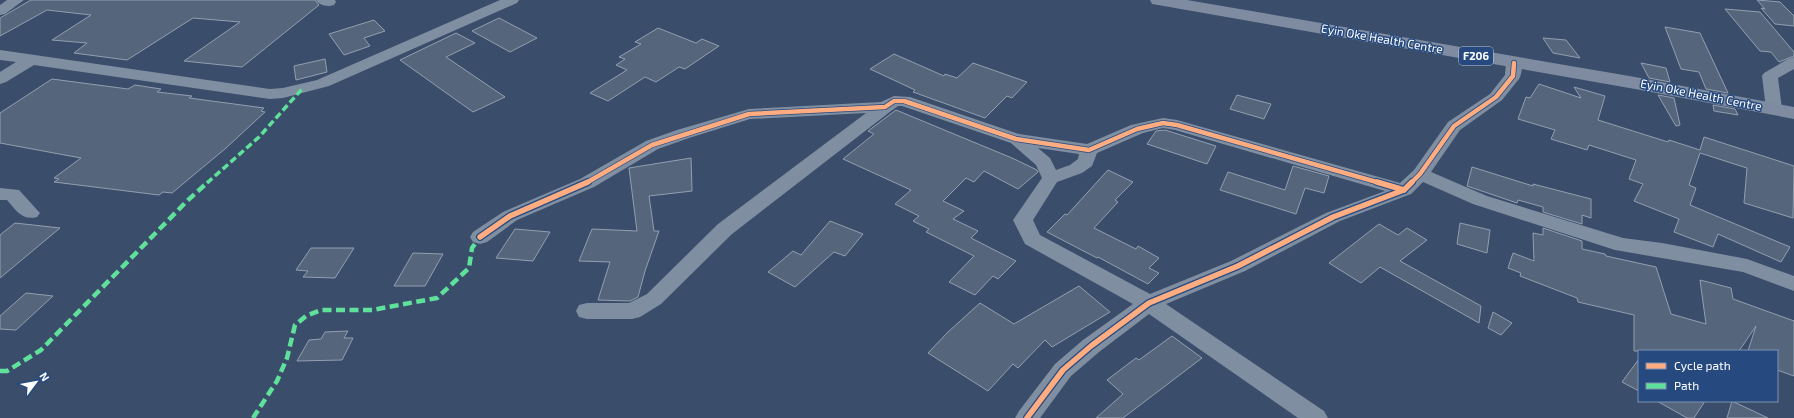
<svg xmlns="http://www.w3.org/2000/svg" width="1794" height="418" font-family="'Exo 2',sans-serif">
<style>
.building{fill:#55657c;stroke:#939fb0}
.lines{fill:none;stroke-linecap:round;stroke-linejoin:round}
.minor{fill:#808ea1;fill-rule:evenodd}
.primary{fill:#7e8ba0;fill-rule:evenodd}
.quiet-far1{stroke:#60e19b;stroke-width:3.5;stroke-dasharray:7 3.5;stroke-linecap:butt}
.quiet{stroke:#60e19b;stroke-width:4.5;stroke-dasharray:9 4.5;stroke-linecap:butt}
.cycleway-far1-casing{stroke:#264a7f;stroke-width:6}
.cycleway-casing{stroke:#264a7f;stroke-width:8}
.cycleway-far1{stroke:#ffac80;stroke-width:4.5}
.cycleway{stroke:#ffac80;stroke-width:5.5}
.labels{text-anchor:middle;stroke-width:3;stroke-linejoin:round;paint-order:stroke}
.shield{fill:#264a7f;stroke:#bec9d9;stroke-width:1}
.shield-label{font-size:11px;font-weight:bold;fill:#fff}
.street-label{font-size:12px;fill:#fff;stroke:#264a7f}
</style>
<rect width="100%" height="100%" fill="#3a4e6b"/>
<g class="building">
<path d="M31,0H315L319,5L242,67L184,61L240,22L193,18L127,60L74,53L87,43L52,40L91,15L47,10L0,36V18Z"/>
<path d="M1757,0L1780,2L1794,16V26L1775,24L1761,8L1765,9Z"/>
<path d="M1725,9L1760,12L1794,52V56L1779,62L1771,52L1760,51Z"/>
<path d="M499,18L537,38L510,52L472,31Z"/>
<path d="M374,20L385,31L364,38L370,46L344,55L329,34Z"/>
<path d="M1665,27L1700,33L1728,93L1706,89L1699,72L1681,69Z"/>
<path d="M658,28L696,43L702,39L719,46L685,69L679,67L656,82L645,77L608,101L590,93L627,70L616,65L625,59L619,57L641,44L635,42Z"/>
<path d="M456,33L475,43L446,57L505,97L473,112L400,60Z"/>
<path d="M1543,38L1566,40L1580,58L1553,53Z"/>
<path d="M894,54L944,76L945,74L957,78L973,63L1027,82L1012,98L1007,96L985,118L913,92L915,90L870,69Z"/>
<path d="M325,59L327,72L296,80L294,66Z"/>
<path d="M1641,63L1666,68L1670,82L1649,78Z"/>
<path d="M52,79L128,89L135,85L161,89L157,92L192,96L189,98L264,108L261,111L265,112L226,148L172,193L163,192L159,195L54,182L59,179L54,178L81,158L0,143V113Z"/>
<path d="M1539,84L1581,98L1574,87L1605,96L1598,120L1668,142L1669,140L1700,150L1704,137L1794,166L1793,218L1744,203L1747,168L1700,153L1689,185L1696,188L1690,205L1790,247L1781,262L1718,234L1713,247L1674,232L1679,219L1634,201L1643,184L1629,179L1636,160L1589,145L1587,150L1551,139L1555,130L1518,119L1526,97L1530,98Z"/>
<path d="M1237,95L1271,104L1264,119L1230,109Z"/>
<path d="M1658,95L1674,98L1680,125L1676,126Z"/>
<path d="M1713,105L1735,109L1738,115L1714,111Z"/>
<path d="M896,110L1012,158L1037,170L1038,172L1018,189L984,171L974,182L966,178L943,201L964,211L953,219L978,231L971,238L1016,261L998,279L993,276L975,295L949,282L974,256L926,232L929,229L913,221L919,216L895,204L911,190L843,159L874,134L868,131Z"/>
<path d="M1165,130L1216,146L1207,164L1147,144L1156,131Z"/>
<path d="M691,158L692,191L649,196L654,231H659L645,271L638,297L630,301L598,300L610,262L579,261L592,229L637,231L629,168Z"/>
<path d="M1293,166L1329,176L1324,193L1305,188L1296,214L1220,190L1228,172L1285,190Z"/>
<path d="M1472,167L1533,186V184L1591,199V218L1582,215V224L1543,212V207L1518,200L1517,203L1467,186Z"/>
<path d="M1108,170L1133,182L1115,200L1118,202L1094,228L1136,249L1138,246L1159,258L1149,268L1159,273L1148,284L1098,257L1097,258L1047,232L1065,214L1067,215Z"/>
<path d="M830,221L863,234L845,256L834,252L795,287L768,272L793,251L801,255Z"/>
<path d="M15,223L60,228L0,278V235Z"/>
<path d="M1460,223L1490,230L1487,253L1457,244Z"/>
<path d="M1379,224L1398,235L1407,228L1427,240L1400,261L1481,306L1479,323L1380,267L1361,283L1329,263Z"/>
<path d="M1543,228L1582,241V249L1605,254L1606,256L1656,267L1671,314L1706,324L1700,280L1731,288L1733,299L1794,321V376L1777,370V351H1748L1756,326L1739,351H1634V315L1578,302L1577,298L1520,276L1521,273L1508,268L1513,253L1534,261L1533,233L1543,235Z"/>
<path d="M515,229L550,232L533,261L496,258Z"/>
<path d="M311,248H354L335,278L303,277L308,271L296,270Z"/>
<path d="M413,253L443,254L425,286H394Z"/>
<path d="M1079,286L1110,312L1052,347L1045,340L1018,368L1013,364L988,391L928,353L948,332L980,303L1014,324Z"/>
<path d="M26,293L53,296L16,330L0,329V316Z"/>
<path d="M1493,312L1512,323L1501,335L1488,328Z"/>
<path d="M348,331L344,338H353L342,360L297,361L309,340L321,339L325,332Z"/>
<path d="M1172,336L1202,358L1123,418H1096L1123,394L1107,380L1136,358L1139,360Z"/>
<path d="M1639,359V391L1622,382Z"/>
<path d="M1657,401H1705L1694,418H1687Z"/>
<path d="M1732,401L1768,418H1727Z"/>
</g>
<g class="lines">
<g class="minor">
<path d="M7,0H24L5,14L0,15V5Z"/>
<path d="M316,0H335L336,2L334,5C328,7 320,6 316,0Z"/>
<path d="M500,0H519L517,3L329,86L283,98L270,99L34,65L6,82L0,84V72L16,62L0,60V50L270,89L283,88L317,80Z"/>
<path d="M1794,57V69L1778,78L1782,109L1780,113L1774,114L1768,113L1766,109L1762,76L1764,73L1788,59Z"/>
<path d="M1514,58L1520,60C1523,65 1522,74 1519,79L1502,100L1460,130L1431,172L1487,196L1623,238L1662,243L1747,259L1794,276V291L1743,272L1615,250L1473,204L1423,182L1411,194L1340,221L1245,271L1166,304L1324,411L1328,418H1298L1149,314L1099,352L1071,376L1040,418H1015L1019,411L1055,364L1083,340L1133,304L1025,244L1013,220L1042,178L1036,165L1011,143L902,106H898L891,111L732,234L661,304L640,317L632,319H587L579,317L576,311L579,305L587,303H629L647,294L718,224L866,113L750,119L689,138L658,149L594,187L517,220L487,242L480,244L473,242L470,237L473,232L503,212L580,179L646,141L677,130L749,109L881,102L894,96L910,97L1019,134L1087,144L1131,125L1163,118L1177,120L1400,183L1414,170L1448,122L1490,94L1505,75L1506,63L1508,60ZM1163,128L1175,130L1385,191L1326,213L1231,261L1150,294L1040,235L1033,220L1057,182L1082,173L1092,166L1097,153L1143,133ZM1038,148L1079,154L1078,159L1070,165L1056,170L1050,158Z"/>
<path d="M0,188L19,190L40,213L37,217C22,221 16,210 7,200H0Z"/>
</g>
<path class="primary" d="M1150,0H1187L1635,77L1794,107V119L1635,89L1158,5L1152,4Z"/>
<path class="quiet-far1" d="M207,183L259,137L302,89"/>
<g class="quiet">
<path d="M0,371H7L41,350L187,201L208,182"/>
<path d="M253,418L277,381L287,358L295,325L306,316L321,310H372L437,298L469,268L472,248L480,237"/>
</g>
<defs>
<g id="cycleway-far1">
<path d="M586,183L652,145L749,114L885,107L894,101H904L1016,139L1089,150L1137,129L1163,123L1177,125L1380,183"/>
<path d="M1411,183L1420,174L1454,126L1496,97L1513,76L1514,63"/>
</g>
<g id="cycleway">
<path d="M1377,182L1404,190"/>
<path d="M480,237L510,216L588,182"/>
<path d="M1027,418L1063,370L1091,346L1149,303L1238,266L1333,217L1404,190L1412,182"/>
</g>
</defs>
<use href="#cycleway-far1" class="cycleway-far1-casing"/>
<use href="#cycleway" class="cycleway-casing"/>
<use href="#cycleway-far1" class="cycleway-far1"/>
<use href="#cycleway" class="cycleway"/>
</g>
<g class="labels">
<rect class="shield" x="1459" y="47" width="34" height="18" rx="3"/>
<g class="shield-label">
<text x="1476" y="60">F206</text>
</g>
<g class="street-label">
<text transform="translate(1382 39) rotate(10)" y="4">Eyin Oke Health Centre</text>
<text transform="translate(1701 95) rotate(11)" y="4">Eyin Oke Health Centre</text>
</g>
</g>
<rect x="1638" y="350" width="140" height="52" fill="#264a7f" stroke="#7d92b2"/>
<rect x="1646" y="363" width="20" height="6" fill="#ffac80" stroke="#7d92b2"/>
<text x="1674" y="370" font-size="12" fill="#ffffff">Cycle path</text>
<rect x="1646" y="383" width="20" height="6" fill="#60e19b" stroke="#7d92b2"/>
<text x="1674" y="390" font-size="12" fill="#ffffff">Path</text>
<g transform="translate(36 382) rotate(58)" stroke="#264a7f" stroke-width="3" paint-order="stroke">
<path d="M0-3L7 15L0 10L-7 15Z" fill="#ffffff"/>
<text y="-6" font-size="11" font-weight="bold" text-anchor="middle" fill="#ffffff">N</text>
</g>
</svg>
